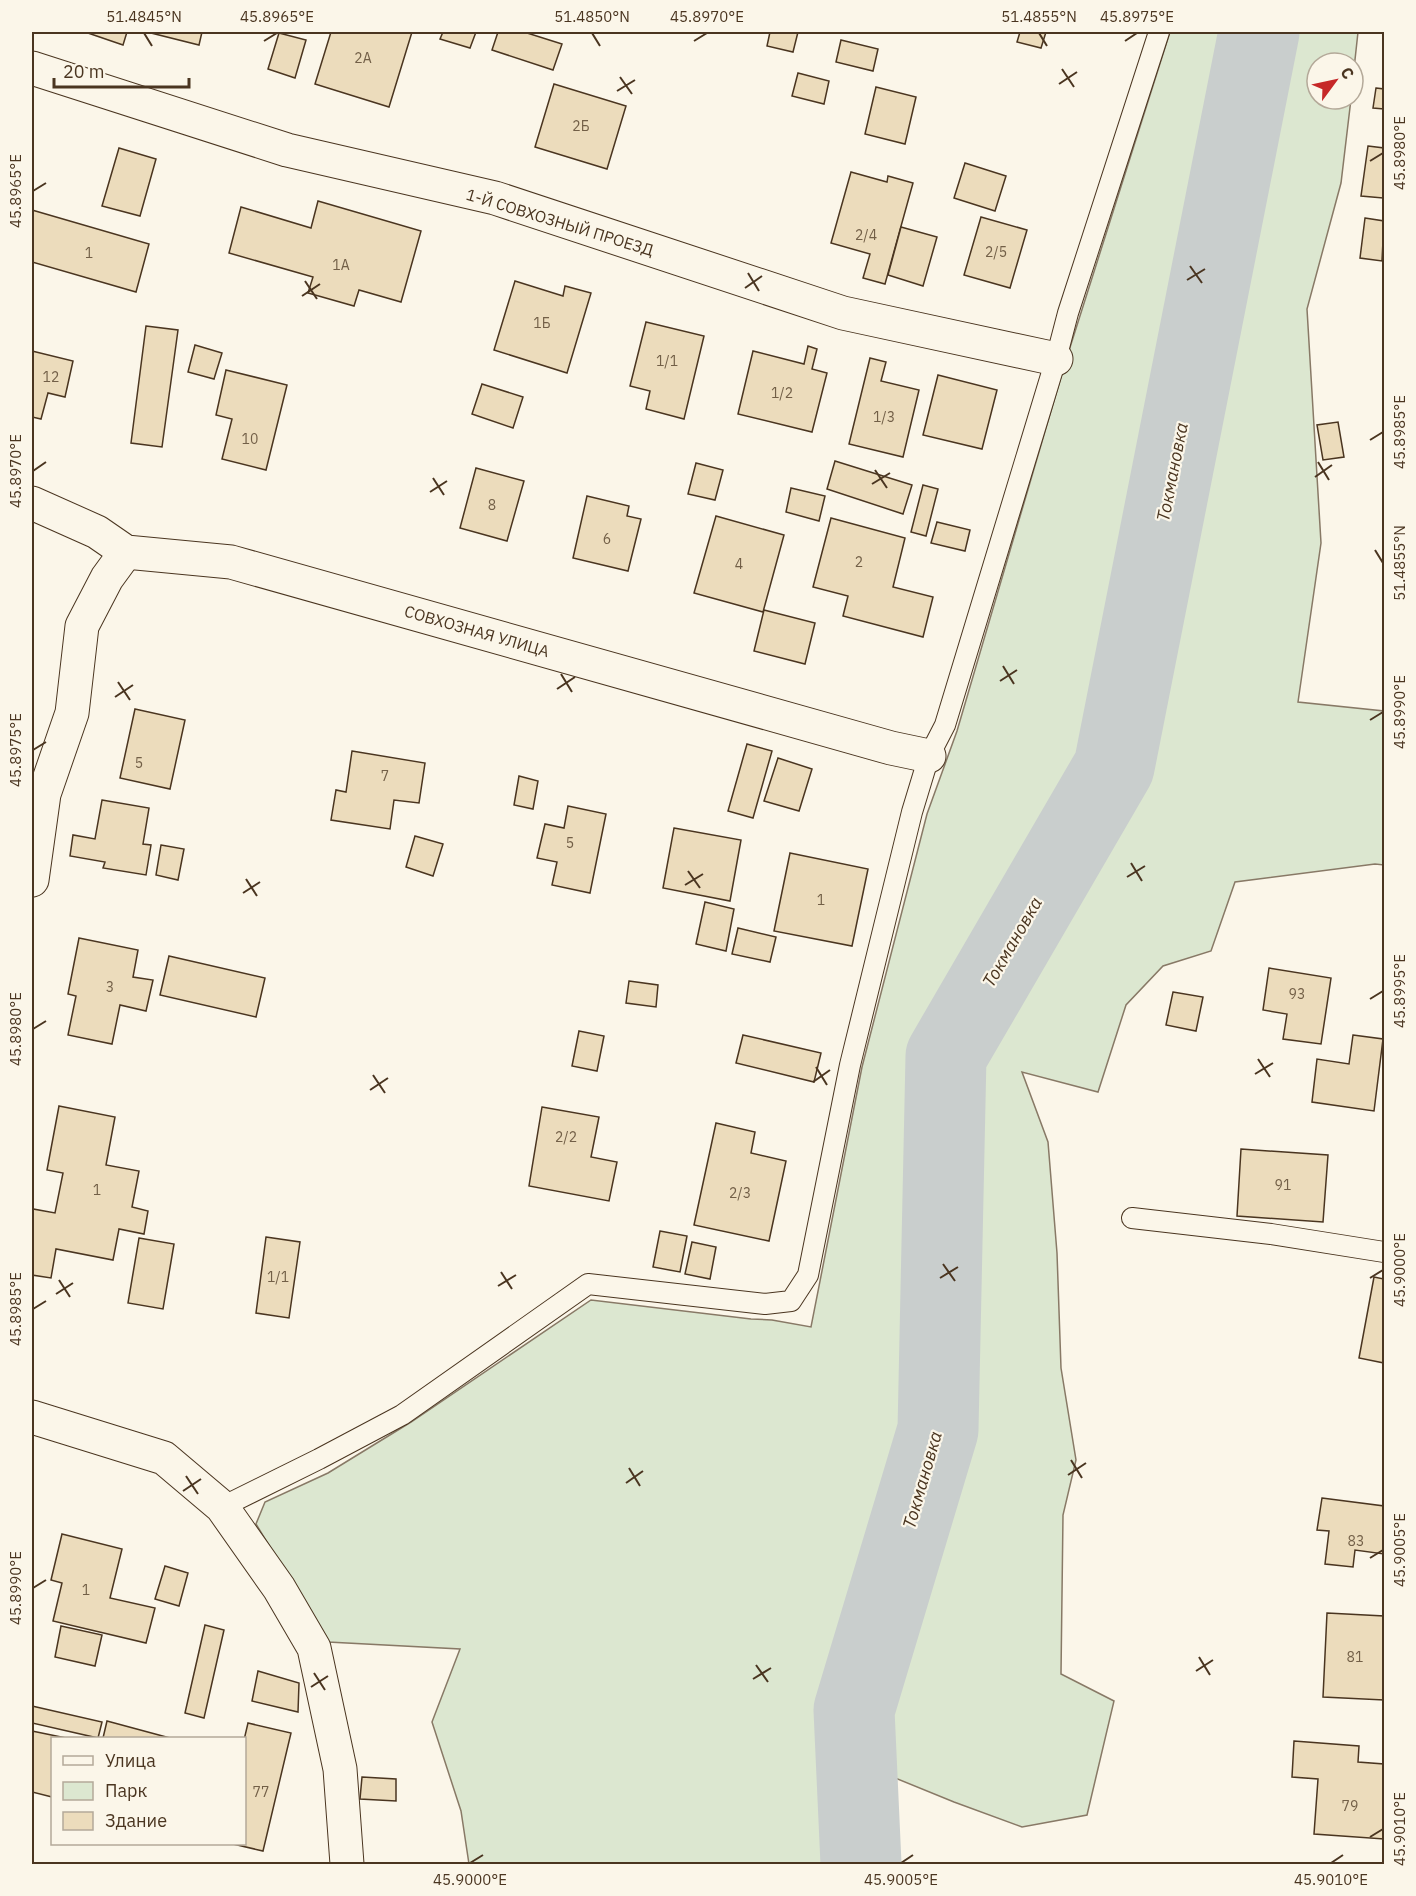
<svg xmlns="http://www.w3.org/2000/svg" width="1416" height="1896" font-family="'IBM Plex Sans',sans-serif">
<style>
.green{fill:#dce7d0;stroke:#887966;stroke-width:1.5}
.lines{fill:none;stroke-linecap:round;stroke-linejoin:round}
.river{stroke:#c9cecd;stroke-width:81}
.building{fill:#ecdcbc;stroke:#4a3520;stroke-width:1.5}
.lane-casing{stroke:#4a3520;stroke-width:22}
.street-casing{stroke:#4a3520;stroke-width:35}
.lane{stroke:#fbf6e9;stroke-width:20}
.street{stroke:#fbf6e9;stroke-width:33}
.ticks{fill:none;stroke:#4a3520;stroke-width:2}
.labels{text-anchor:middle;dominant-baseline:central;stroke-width:4.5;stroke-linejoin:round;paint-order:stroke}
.number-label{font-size:14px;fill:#725f47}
.street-label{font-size:16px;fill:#4a3520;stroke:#fbf6e9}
.water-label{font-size:18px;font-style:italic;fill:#4a3520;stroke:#fbf6e9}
.neatline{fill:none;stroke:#4a3520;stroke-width:2}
.ticks-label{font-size:15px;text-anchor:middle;fill:#4a3520}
</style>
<rect width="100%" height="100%" fill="#fbf6e9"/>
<polygon class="green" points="1170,32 1358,32 1353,78 1353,63 1317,63 1317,99 1351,99 1341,183 1307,309 1321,543 1298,702 1384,711 1384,865 1375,864 1235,882 1211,951 1163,966 1126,1005 1098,1092 1022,1072 1048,1142 1057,1253 1061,1368 1076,1460 1063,1515 1061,1674 1114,1701 1087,1815 1022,1827 954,1802 878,1771 880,1864 469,1864 461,1811 432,1722 460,1649 328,1642 256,1524 265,1502 328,1473 411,1422 591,1300 751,1319 772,1320 811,1327 862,1067 927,814 957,731 1066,360"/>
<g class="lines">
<polyline class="river" points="861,1864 854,1710 938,1430 946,1056 1114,767 1259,32"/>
</g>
<g class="building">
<polygon points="85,32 127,32 123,45"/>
<polygon points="147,32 202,32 199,45"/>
<polygon points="331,32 412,32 389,107 315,84"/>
<polygon points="443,32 476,32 470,48 440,39"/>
<polygon points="498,32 524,32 562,44 553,70 492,50"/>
<polygon points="770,32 798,32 793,52 767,46"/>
<polygon points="1020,32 1046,32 1041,48 1017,42"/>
<polygon points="279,33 306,40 295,78 268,69"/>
<polygon points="841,40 878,49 873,71 836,62"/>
<polygon points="798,73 829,81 824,104 792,96"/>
<polygon points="554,84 626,106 607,169 535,147"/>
<polygon points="876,87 916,97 905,144 865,134"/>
<polygon points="1376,88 1384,89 1384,109 1373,108"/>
<polygon points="1368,146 1384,148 1383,198 1361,196"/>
<polygon points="119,148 156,159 140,216 102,206"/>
<polygon points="965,163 1006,176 995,211 954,198"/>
<polygon points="851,172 887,182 888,176 913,183 885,284 863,278 870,254 831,243"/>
<polygon points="318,201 421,231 401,302 359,290 354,306 308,293 313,277 229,253 241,207 311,228"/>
<polygon points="32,210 149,244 136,292 32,262"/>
<polygon points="981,217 1027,230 1010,288 964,275"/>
<polygon points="1365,218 1384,221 1382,261 1360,258"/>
<polygon points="901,227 937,237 923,286 888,275"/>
<polygon points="515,281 563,296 565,286 591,293 567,373 494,350"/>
<polygon points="646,322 704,336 684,419 646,409 650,391 630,386"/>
<polygon points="146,326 178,330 162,447 131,443"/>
<polygon points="195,345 222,353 214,379 188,372"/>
<polygon points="808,346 817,349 812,369 827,373 812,432 738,414 753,351 804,364"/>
<polygon points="32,351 73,361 65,397 48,393 41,419 32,417"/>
<polygon points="870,358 886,362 881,381 919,390 903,457 849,444"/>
<polygon points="226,370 287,385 266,470 222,459 232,419 216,415"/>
<polygon points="938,375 997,390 982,449 923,435"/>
<polygon points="482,384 523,397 513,428 472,414"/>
<polygon points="1338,422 1344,457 1323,460 1317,425"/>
<polygon points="835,461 912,485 903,514 827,489"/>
<polygon points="696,463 723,470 715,500 688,494"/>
<polygon points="476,468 524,481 507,541 460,528"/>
<polygon points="923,485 938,489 926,536 911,532"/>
<polygon points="791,488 825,496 819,521 786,512"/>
<polygon points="587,496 629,506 627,516 641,519 628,571 573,558"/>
<polygon points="716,516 784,535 763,612 694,593"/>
<polygon points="831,518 905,538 893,587 933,597 923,637 843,616 848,596 813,587"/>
<polygon points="937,522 970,530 965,551 931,543"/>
<polygon points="764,610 815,623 805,664 754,651"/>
<polygon points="135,709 185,720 170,789 120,778"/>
<polygon points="747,744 772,751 753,818 728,811"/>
<polygon points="352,751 425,763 419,803 394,800 390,829 331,820 336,790 346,792"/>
<polygon points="778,758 812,769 799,811 764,801"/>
<polygon points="519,776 538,781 533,809 514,805"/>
<polygon points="102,800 149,808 143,844 151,845 146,875 103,868 105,862 70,856 73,835 95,839"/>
<polygon points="568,806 606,814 590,893 552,885 557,862 537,858 545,824 564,828"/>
<polygon points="674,828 741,840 730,901 663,888"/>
<polygon points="415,836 443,844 433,876 406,867"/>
<polygon points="161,845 184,849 178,880 156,875"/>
<polygon points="790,853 868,869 852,946 774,931"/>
<polygon points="705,902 734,909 726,951 696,944"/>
<polygon points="738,928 776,937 770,962 732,954"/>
<polygon points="79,938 138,950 133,977 153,980 146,1011 120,1005 112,1044 68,1035 76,996 68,994"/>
<polygon points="169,956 265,978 256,1017 160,995"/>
<polygon points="1269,968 1331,978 1321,1044 1283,1039 1287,1014 1263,1010"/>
<polygon points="629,981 658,985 656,1007 626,1003"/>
<polygon points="1173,992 1203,997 1196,1031 1166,1025"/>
<polygon points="579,1031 604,1036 597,1071 572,1066"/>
<polygon points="743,1035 821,1053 814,1082 736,1063"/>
<polygon points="1353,1035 1383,1039 1374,1111 1312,1102 1317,1059 1349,1064"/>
<polygon points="59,1106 115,1117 106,1165 139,1171 132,1207 148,1211 144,1234 119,1229 113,1260 56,1249 51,1278 32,1275 32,1217 33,1209 55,1213 63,1173 47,1170"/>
<polygon points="542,1107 599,1117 591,1157 617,1162 609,1201 529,1186"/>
<polygon points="716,1123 755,1132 751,1153 786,1161 769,1241 694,1225"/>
<polygon points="1241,1149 1328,1155 1323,1222 1237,1216"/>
<polygon points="660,1231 687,1236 680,1272 653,1267"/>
<polygon points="266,1237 300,1242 289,1318 256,1313"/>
<polygon points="139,1238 174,1244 163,1309 128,1303"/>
<polygon points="692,1242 716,1247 710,1279 685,1274"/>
<polygon points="1374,1277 1384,1279 1384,1363 1359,1358"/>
<polygon points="1322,1498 1384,1506 1384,1554 1355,1550 1353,1567 1325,1564 1329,1531 1317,1530"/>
<polygon points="62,1534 122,1549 110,1598 155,1608 146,1643 53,1621 62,1583 51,1580"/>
<polygon points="165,1566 188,1573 179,1606 155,1599"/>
<polygon points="1327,1613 1384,1616 1384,1700 1323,1697"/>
<polygon points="205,1625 224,1630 204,1718 185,1713"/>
<polygon points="61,1626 102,1635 95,1666 55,1657"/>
<polygon points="258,1671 299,1683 298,1712 252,1701"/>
<polygon points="32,1706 102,1722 98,1738 32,1723"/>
<polygon points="107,1721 170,1738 103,1738"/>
<polygon points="248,1723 291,1733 263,1851 233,1844 244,1844 244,1740"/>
<polygon points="32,1731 66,1738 52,1738 52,1797 32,1792"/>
<polygon points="1294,1741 1359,1746 1358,1762 1384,1764 1384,1839 1314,1834 1318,1779 1292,1777"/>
<polygon points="362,1777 396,1779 396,1801 360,1799"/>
</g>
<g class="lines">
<defs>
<g id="lane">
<polyline points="1132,1218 1271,1234 1384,1252"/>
<polyline points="222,1507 319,1459 402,1415 588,1284 765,1304 791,1301 808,1275 850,1065 912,812 929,756 945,725 1056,359 1068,313 1159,32"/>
</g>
<g id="street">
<polyline points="32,68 287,150 495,198 843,313 1056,359"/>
<polyline points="32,503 97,532 126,552 231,562 891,748 929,756"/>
<polyline points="32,880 44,794 72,713 82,626 107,578 126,552"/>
<polyline points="32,1417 164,1458 222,1507 279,1588 314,1648 340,1769 347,1864"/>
</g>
</defs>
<use href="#lane" class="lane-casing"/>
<use href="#street" class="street-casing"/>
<use href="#lane" class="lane"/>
<use href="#street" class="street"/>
</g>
<path class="ticks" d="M144,33l8,13M592,33l8,13M1039,33l8,13M264,41l13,-8M694,41l13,-8M1125,41l12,-8M1062,69l12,18M620,77l12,17M1059,84l18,-12M617,91l18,-11M1370,161l13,-8M33,191l13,-8M1190,266l12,17M748,273l11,18M1187,280l18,-11M305,281l12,18M745,288l17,-12M302,296l18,-12M1370,440l13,-8M1318,462l11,18M875,470l12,18M33,471l13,-9M1315,477l17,-12M433,478l11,17M872,484l18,-11M430,492l17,-11M1375,550l8,13M1003,666l11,18M561,674l11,18M1000,681l17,-11M118,682l12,18M557,689l18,-12M115,697l18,-12M1370,720l13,-8M33,750l13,-8M1131,863l11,18M688,871l12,17M1127,877l18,-11M246,879l11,17M685,885l18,-11M243,893l17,-11M1370,999l13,-8M33,1029l13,-8M1258,1059l12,18M816,1067l11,18M1255,1074l18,-11M373,1075l12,18M813,1082l17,-12M370,1090l18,-12M943,1264l12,17M501,1272l11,17M940,1278l18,-11M1370,1278l13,-8M59,1280l11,17M498,1286l18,-11M56,1294l17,-11M33,1309l13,-8M1071,1460l11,18M629,1468l11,18M1068,1475l18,-12M186,1476l12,18M626,1483l17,-12M183,1491l18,-12M1370,1558l13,-8M33,1588l13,-8M1199,1657l11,18M756,1665l12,17M1196,1671l17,-11M314,1673l11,17M753,1679l18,-11M311,1687l17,-11M1370,1837l13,-8M470,1863l13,-8M901,1863l12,-8M1331,1863l12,-8"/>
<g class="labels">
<g class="number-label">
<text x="363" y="58">2А</text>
<text x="581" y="126">2Б</text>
<text x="866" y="235">2/4</text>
<text x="996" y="252">2/5</text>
<text x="89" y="253">1</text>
<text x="341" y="265">1А</text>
<text x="542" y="323">1Б</text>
<text x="667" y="361">1/1</text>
<text x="51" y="377">12</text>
<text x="782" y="393">1/2</text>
<text x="884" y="417">1/3</text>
<text x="250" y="439">10</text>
<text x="492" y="505">8</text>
<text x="607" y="539">6</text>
<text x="859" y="562">2</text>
<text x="739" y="564">4</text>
<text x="139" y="763">5</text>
<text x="385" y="776">7</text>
<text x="570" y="843">5</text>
<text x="821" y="900">1</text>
<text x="110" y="987">3</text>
<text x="1297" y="994">93</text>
<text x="566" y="1137">2/2</text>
<text x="1283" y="1185">91</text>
<text x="97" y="1190">1</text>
<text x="740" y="1193">2/3</text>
<text x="278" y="1277">1/1</text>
<text x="1356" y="1541">83</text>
<text x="86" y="1590">1</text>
<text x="1355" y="1657">81</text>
<text x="261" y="1792">77</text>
<text x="1350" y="1806">79</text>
</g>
<g class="street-label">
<text transform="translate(560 222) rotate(17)">1-Й СОВХОЗНЫЙ ПРОЕЗД</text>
<text transform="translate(477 631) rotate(16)">СОВХОЗНАЯ УЛИЦА</text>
</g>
<g class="water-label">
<text transform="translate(1172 472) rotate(-79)">Токмановка</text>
<text transform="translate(1012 942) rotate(-60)">Токмановка</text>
<text transform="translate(922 1480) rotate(-74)">Токмановка</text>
</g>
</g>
<rect width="1416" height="1896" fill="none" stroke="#fbf6e9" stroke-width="66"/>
<rect x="51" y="1737" width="195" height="108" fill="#fbf6e9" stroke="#b4a999" stroke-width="1.5"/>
<rect x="63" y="1756" width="30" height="9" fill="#fbf6e9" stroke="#b4a999" stroke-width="1.5"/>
<text x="105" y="1767" font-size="18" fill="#4a3520">Улица</text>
<rect x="63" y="1782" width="30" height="18" fill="#dce7d0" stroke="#b4a999" stroke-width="1.5"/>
<text x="105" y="1797" font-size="18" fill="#4a3520">Парк</text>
<rect x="63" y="1812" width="30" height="18" fill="#ecdcbc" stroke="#b4a999" stroke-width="1.5"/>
<text x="105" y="1827" font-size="18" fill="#4a3520">Здание</text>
<g transform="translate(1335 81) rotate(57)"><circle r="28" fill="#fbf6e9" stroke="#b4a999" stroke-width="1.5"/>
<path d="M0-4.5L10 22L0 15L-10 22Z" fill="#c62828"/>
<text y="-9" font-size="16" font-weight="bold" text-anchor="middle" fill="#4a3520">С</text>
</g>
<path d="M54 78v9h135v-9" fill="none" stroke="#4a3520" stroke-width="3"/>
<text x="63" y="78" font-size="18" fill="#4a3520" stroke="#fbf6e9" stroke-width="4.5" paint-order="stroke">20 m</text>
<rect x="33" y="33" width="1350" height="1830" class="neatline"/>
<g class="ticks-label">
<text x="144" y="22">51.4845°N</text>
<text x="277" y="22">45.8965°E</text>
<text x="592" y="22">51.4850°N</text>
<text x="707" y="22">45.8970°E</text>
<text x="1039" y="22">51.4855°N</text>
<text x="1137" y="22">45.8975°E</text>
<text transform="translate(1400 153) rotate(-90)" y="5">45.8980°E</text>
<text transform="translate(16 191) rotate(-90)" y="5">45.8965°E</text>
<text transform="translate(1400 432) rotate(-90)" y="5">45.8985°E</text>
<text transform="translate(16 471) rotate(-90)" y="5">45.8970°E</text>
<text transform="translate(1400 563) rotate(-90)" y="5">51.4855°N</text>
<text transform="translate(1400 712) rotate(-90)" y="5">45.8990°E</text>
<text transform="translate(16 750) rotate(-90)" y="5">45.8975°E</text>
<text transform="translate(1400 991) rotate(-90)" y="5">45.8995°E</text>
<text transform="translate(16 1029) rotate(-90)" y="5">45.8980°E</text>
<text transform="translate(1400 1270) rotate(-90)" y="5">45.9000°E</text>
<text transform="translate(16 1309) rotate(-90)" y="5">45.8985°E</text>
<text transform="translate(1400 1550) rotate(-90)" y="5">45.9005°E</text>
<text transform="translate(16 1588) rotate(-90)" y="5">45.8990°E</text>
<text transform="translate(1400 1829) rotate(-90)" y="5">45.9010°E</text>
<text x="470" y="1885">45.9000°E</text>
<text x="901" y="1885">45.9005°E</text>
<text x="1331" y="1885">45.9010°E</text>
</g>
</svg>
